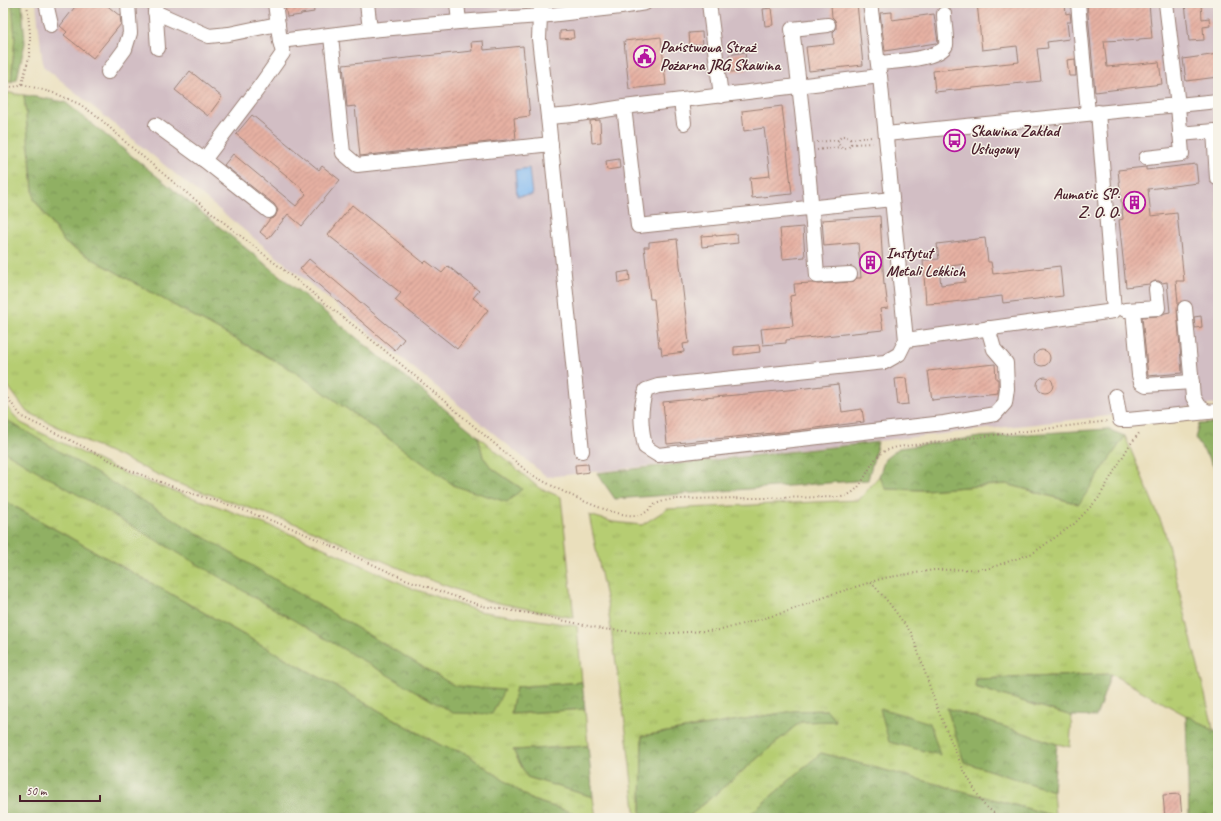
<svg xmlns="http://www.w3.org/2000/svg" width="1221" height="821" font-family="Caveat,sans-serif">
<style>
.industrial{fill:#d2bec4}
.grass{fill:url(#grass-tufts);stroke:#80764e}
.forest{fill:url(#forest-crowns);stroke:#6d6848}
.water{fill:#82baf2;stroke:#666c8e}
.building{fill:url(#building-hatch);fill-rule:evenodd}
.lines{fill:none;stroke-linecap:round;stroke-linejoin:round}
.minor-casing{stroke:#9a7f74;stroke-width:16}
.path{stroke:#9a7f74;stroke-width:2;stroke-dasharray:1 3;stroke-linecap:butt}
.minor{stroke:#fff;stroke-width:14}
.labels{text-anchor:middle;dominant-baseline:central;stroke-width:3;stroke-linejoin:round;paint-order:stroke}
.poi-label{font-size:16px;font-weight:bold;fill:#4a1f2b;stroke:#f7f3e8;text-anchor:start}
</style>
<defs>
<pattern id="grass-tufts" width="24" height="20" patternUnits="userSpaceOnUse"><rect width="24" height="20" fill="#b6cd72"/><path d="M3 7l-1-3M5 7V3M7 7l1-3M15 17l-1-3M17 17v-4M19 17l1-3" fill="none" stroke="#9eb063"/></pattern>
<pattern id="forest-crowns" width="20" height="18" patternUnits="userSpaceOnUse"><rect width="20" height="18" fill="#90b064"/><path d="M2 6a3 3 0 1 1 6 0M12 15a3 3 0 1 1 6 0" fill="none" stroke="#788f53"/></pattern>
<pattern id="building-hatch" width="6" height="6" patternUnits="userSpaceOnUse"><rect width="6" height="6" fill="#e6b1a3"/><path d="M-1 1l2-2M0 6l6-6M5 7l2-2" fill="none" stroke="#bc8f85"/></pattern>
</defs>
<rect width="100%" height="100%" fill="#f7f3e8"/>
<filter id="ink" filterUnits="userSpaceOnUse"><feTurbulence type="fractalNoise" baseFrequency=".025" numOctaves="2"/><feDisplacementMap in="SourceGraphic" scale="8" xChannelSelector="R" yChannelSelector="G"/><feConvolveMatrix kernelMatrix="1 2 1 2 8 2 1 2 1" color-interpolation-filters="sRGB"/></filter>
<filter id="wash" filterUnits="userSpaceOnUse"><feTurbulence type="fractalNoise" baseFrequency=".012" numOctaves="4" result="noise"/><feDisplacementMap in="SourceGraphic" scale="16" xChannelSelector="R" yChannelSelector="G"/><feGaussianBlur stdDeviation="0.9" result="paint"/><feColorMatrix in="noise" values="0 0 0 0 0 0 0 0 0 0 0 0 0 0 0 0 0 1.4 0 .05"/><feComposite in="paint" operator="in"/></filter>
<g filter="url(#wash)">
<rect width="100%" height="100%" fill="#eadfbc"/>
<polygon class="industrial" points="36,3 1218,3 1218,404 547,477 43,66"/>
<g class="grass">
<polygon points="3,3 12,3 15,37 11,82 3,81"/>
<polygon points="3,92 24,95 34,199 65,243 179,308 294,371 455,486 521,488 493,469 483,457 478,436 539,488 561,497 574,618 488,601 411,573 299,525 176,483 86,441 26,411 3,379"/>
<polygon points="3,403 21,423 130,476 217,506 306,540 414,589 478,611 577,626 582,682 516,687 511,714 585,709 588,746 513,750 527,777 593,797 596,818 590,818 532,800 465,753 442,746 3,500"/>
<polygon points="1125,436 1164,529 1214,731 1111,674 976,679 975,687 1072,716 1070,747 1057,744 947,708 964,762 1053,791 1055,816 821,753 746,818 687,818 800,722 835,721 827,710 794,711 642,736 641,818 636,818 625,723 607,603 589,515 613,522 642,525 667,509 859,500 879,476 886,489 925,490 1007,484 1078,504"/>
</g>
<g class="forest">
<polygon points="12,3 22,3 25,43 17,79 11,82 15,37"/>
<polygon points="24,95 65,102 478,436 483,457 493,469 522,489 507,502 455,486 294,371 179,308 65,243 34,199"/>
<polygon points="3,418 455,686 504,690 492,714 453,713 3,451"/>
<polygon points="1218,423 1218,473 1195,438 1199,424"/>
<polygon points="1107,429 1125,436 1079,504 1007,484 925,490 886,489 879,476 885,459 899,448 980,437"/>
<polygon points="878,442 868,480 615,499 597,473"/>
<polygon points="3,500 442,746 465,753 532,800 590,818 3,818"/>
<polygon points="1111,674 1096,717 1072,716 975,687 976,679"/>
<polygon points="582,682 585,709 511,714 516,687"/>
<polygon points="880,708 930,723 940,755 889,742"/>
<polygon points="947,708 1057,744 1053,791 964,762"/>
<polygon points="827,710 836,721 800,722 687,818 641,818 642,736 794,711"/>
<polygon points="1186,715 1218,733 1218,818 1189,818"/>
<polygon points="588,746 593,797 527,777 513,750"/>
<polygon points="821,753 1055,816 1055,818 746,818"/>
</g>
<polygon class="water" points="529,168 532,195 517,196 515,170"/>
<g id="blocks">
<g class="building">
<polygon points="78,3 104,3 120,16 121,24 93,58 64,35 67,32 60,26"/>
<polygon points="293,3 313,3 314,12 301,14 301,15 287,17 285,6 293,5"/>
<polygon points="850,3 857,3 863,65 809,71 806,47 834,44 833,32 836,29 836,24 835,20 832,17 831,5"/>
<polygon points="977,3 1050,3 1051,5 1065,4 1066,14 1070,13 1071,22 1067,22 1069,39 1047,42 1048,48 1037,49 1041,81 935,92 933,71 1019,62 1017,46 982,50"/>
<polygon points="1087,3 1149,3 1152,38 1139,39 1139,40 1124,41 1124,40 1104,41 1107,67 1159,62 1162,84 1095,92"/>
<polygon points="1185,3 1201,3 1202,19 1209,18 1210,26 1203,27 1204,40 1189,41"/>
<polygon points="771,8 773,25 765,26 763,9"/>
<polygon points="892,12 892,20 934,14 938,42 936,43 885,51 880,13"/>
<polygon points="573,30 574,38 560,39 560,31"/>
<polygon points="702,32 703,45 690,45 689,33"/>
<polygon points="661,37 666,85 629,89 624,41"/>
<polygon points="483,41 484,50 523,46 530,116 514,118 516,139 360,156 355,106 347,107 343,65 472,51 471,42"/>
<polygon points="745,52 747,70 731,72 729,55"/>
<polygon points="1218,54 1218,77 1186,81 1183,59"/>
<polygon points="1075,59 1076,76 1069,76 1067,60"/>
<polygon points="190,71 222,97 208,116 175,90"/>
<polygon points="782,106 792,194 752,198 750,178 770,176 764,128 744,131 742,111"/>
<polygon points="252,115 319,170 322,166 340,180 302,226 288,214 268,239 260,232 270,219 275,217 278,210 274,204 224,165 233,154 296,206 306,194 302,190 303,189 236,134"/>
<polygon points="600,120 601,142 592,143 590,121"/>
<polygon points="619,159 620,168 607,170 606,161"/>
<polygon points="1196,164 1198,183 1148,189 1151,216 1177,213 1184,281 1176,281 1178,303 1177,309 1182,373 1148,376 1142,317 1159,316 1165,313 1170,312 1167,282 1162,283 1159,281 1155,281 1149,284 1126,287 1119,220 1123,219 1118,170 1146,167 1146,170"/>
<polygon points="352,205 424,263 426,261 442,273 448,266 479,291 473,298 488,310 457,349 395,300 401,293 328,235"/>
<polygon points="880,216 884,285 885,284 888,308 880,309 883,330 786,340 786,343 763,345 761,329 793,326 790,296 795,295 794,284 812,283 818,284 851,282 854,281 857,278 861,278 858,243 824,246 822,220"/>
<polygon points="803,227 805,257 783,259 780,229"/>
<polygon points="737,234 738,243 702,247 701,236 716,235 716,236"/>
<path d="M985,238l3,24h3l2,12 67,-8 3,30 -60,7 -1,-7 -58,7 -18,1 -3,-44 16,-1 -2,-15zM964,264l1,18 -24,3 -2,-17z"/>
<polygon points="677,239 689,343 683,344 684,352 662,355 661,347 659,347 654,299 650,299 644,247 649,247 649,242"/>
<polygon points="309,259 404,339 395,350 300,269"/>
<polygon points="629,271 630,281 619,283 618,273"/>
<polygon points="1201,316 1202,327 1195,328 1194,317"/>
<polygon points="759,345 760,352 734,355 734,347"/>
<circle cx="1042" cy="358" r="8"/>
<polygon points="995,364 996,379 998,379 998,393 932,400 928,371"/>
<circle cx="1045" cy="385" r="8"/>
<polygon points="906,378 909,404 898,405 895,379"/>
<polygon points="838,384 842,412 862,409 864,422 792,431 667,444 663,402 798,389"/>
<polygon points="588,464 589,472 576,474 575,465"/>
<polygon points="1180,794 1182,818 1165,818 1163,795"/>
</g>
</g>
</g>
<g filter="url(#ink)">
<use href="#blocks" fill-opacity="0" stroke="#9a7f74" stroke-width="1"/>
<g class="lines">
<defs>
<g id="minor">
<polyline points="46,3 51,25"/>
<polyline points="155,3 158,48"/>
<polyline points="275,3 280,41 370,30 459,22 540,16 542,3"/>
<polyline points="367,3 370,30"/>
<polyline points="457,3 459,22"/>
<polyline points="709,3 721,96"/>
<polyline points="870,3 879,72"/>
<polyline points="1078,3 1088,113"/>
<polyline points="155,12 209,36 229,34 278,24"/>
<path d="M828,25l-36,4c11,82 19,164 25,247l33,-2"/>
<polyline points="331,36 343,153 357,165 551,144"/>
<path d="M878,63c14,-1 63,-4 68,-18 1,-5 -2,-24 -2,-31"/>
<polyline points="108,72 125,49 130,33 128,3"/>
<polygon points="880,76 892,199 638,226 624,107"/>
<polyline points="681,101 684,123"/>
<polyline points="624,107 573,115 548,117 539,39 540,16 621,7 645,3"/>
<polyline points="548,117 582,451"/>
<polyline points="156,125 204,160 269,211"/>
<polyline points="886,134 1218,101"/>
<polyline points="1180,134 1214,131 1217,178"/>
<polyline points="1146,158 1182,154 1178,106 1166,3"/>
<polyline points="204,160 260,86 283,53 280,41"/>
<polyline points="892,199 906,340 1114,311 1098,112"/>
<polyline points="1185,308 1193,397 1198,406 1208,412"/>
<polyline points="1125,310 1158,308 1156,289"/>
<polyline points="1133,310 1139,375 1141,382 1146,385 1192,382"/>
<path d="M906,340l-7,14 -14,8 -227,24 -12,4c-7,21 -5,36 -1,57l13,8 286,-32 51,-9 10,-11 2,-14 -1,-26 -12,-14 -6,-21"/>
<polyline points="1116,396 1120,420 1128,420 1218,411"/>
</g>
</defs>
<use href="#minor" class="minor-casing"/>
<g class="path">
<polyline points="22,84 30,53 30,33 27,3"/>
<path d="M3,86l11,1 8,-3 35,10 22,10 18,12 34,31 47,39 205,163 146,124c24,14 83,46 110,42 8,-1 11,-8 17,-11 6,-3 12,-4 18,-5l167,-2c23,-4 24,-29 39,-43 5,-4 11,-5 17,-7l212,-26"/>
<polyline points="850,139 872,137"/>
<polyline points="817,142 838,140"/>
<path d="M851,144l-1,-5 -5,-3h-3l-4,4c0,9 9,12 13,4l22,-1"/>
<polyline points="817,150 840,147"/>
<polyline points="3,392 22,417 68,439 129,470 187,492 232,506 294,529 405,579 482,606 534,614 602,629 656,634 721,630 786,612 833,594 884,578 934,570 987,569 1033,553 1074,524 1098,499 1129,446 1140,432"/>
<polyline points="871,582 889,603 912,634 937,708 963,769 983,804 1000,818"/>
</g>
<use href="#minor" class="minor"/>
</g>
</g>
<defs>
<symbol id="civic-ring" viewBox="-11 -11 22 22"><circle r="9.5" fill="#f7f3e8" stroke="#b5179e" stroke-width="1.5"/><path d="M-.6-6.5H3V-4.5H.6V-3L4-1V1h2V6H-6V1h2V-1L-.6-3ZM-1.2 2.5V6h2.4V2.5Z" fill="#b5179e"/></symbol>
<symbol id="bus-ring" viewBox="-11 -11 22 22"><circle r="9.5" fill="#f7f3e8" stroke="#b5179e" stroke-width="1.5"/><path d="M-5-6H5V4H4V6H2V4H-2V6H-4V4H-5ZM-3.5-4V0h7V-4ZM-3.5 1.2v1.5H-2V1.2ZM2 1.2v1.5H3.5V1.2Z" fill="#b5179e"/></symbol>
<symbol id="building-ring" viewBox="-11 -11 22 22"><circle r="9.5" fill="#f7f3e8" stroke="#b5179e" stroke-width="1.5"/><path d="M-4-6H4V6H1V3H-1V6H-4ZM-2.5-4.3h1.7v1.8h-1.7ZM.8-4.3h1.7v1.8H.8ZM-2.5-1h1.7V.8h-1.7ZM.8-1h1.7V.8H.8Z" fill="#b5179e"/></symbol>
</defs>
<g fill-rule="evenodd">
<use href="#civic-ring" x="632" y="44" width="25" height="25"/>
<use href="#bus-ring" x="942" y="128" width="25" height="25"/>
<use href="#building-ring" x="1122" y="190" width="25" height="25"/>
<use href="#building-ring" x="858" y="250" width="25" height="25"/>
</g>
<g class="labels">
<g class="poi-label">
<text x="660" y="47">Państwowa Straż<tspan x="660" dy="18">Pożarna JRG Skawina</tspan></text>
<text x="970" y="131">Skawina Zakład<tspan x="970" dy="18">Usługowy</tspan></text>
<text x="1120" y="194" text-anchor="end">Aumatic SP.<tspan x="1120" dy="18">Z. O. O.</tspan></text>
<text x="886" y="253">Instytut<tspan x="886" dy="18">Metali Lekkich</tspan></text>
</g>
</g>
<rect width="1221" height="821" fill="none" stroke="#f7f3e8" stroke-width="16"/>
<path d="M20 795v6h80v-6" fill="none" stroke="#4a1f2b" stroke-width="2"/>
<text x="26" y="795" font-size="12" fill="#4a1f2b" stroke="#f7f3e8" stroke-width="3" paint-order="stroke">50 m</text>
</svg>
